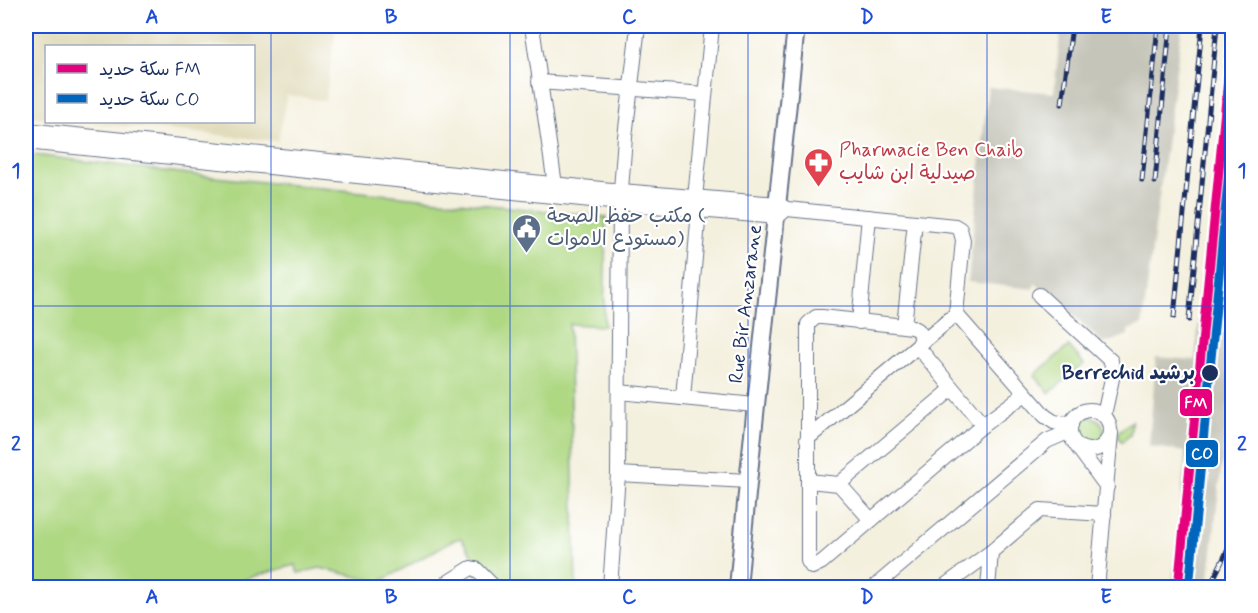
<svg xmlns="http://www.w3.org/2000/svg" width="1258" height="613" font-family="Mynerve,'Playpen Sans Arabic',sans-serif">
<style>
.built{fill:#e1dcbb}
.industrial{fill:#c5c5b9}
.green{fill:#afd883;stroke:#658470;stroke-width:1.5}
.lines{fill:none;stroke-linecap:round;stroke-linejoin:round}
.minor-casing{stroke:#67738b;stroke-width:16}
.tertiary-casing{stroke:#67738b;stroke-width:20}
.minor{stroke:#fff;stroke-width:14}
.tertiary{stroke:#fff;stroke-width:16}
.rail-casing{stroke:#1b2f5e;stroke-width:5}
.rail{stroke:#fff;stroke-width:3;stroke-dasharray:9;stroke-linecap:butt}
.rail-1-casing{stroke:#fff;stroke-width:14}
.rail-2-casing{stroke:#fff;stroke-width:14}
.rail-1{stroke:#e5007d;stroke-width:9}
.rail-2{stroke:#0065bd;stroke-width:9}
.grid{fill:none;stroke:#1d4ed8;stroke-width:1.5;stroke-opacity:0.55}
.stop-dot{fill:#1b2f5e;stroke:#fff;stroke-width:2}
.labels{text-anchor:middle;dominant-baseline:central;stroke-width:4.5;stroke-linejoin:round;paint-order:stroke}
.health-label{font-size:20px;fill:#be3a42;stroke:#fff;text-anchor:start}
.service-label{font-size:20px;fill:#4e5e75;stroke:#fff;text-anchor:start}
.street-label{font-size:20px;fill:#1b2f5e;stroke:#fff}
.stop-label{font-size:20px;font-weight:bold;fill:#1b2f5e;stroke:#fff;text-anchor:end}
.line-badge{stroke:#fff;stroke-width:2}
.badge-label{font-size:16px;text-anchor:middle;font-weight:bold;fill:#fff}
.neatline{fill:none;stroke:#1d4ed8;stroke-width:2}
.grid-label{font-size:20px;text-anchor:middle;font-weight:bold;fill:#1d4ed8}
</style>
<rect width="100%" height="100%" fill="#fff"/>
<filter id="ink" filterUnits="userSpaceOnUse"><feTurbulence type="fractalNoise" baseFrequency=".0167" numOctaves="2"/><feDisplacementMap in="SourceGraphic" scale="12" xChannelSelector="R" yChannelSelector="G"/><feConvolveMatrix kernelMatrix="1 2 1 2 8 2 1 2 1" color-interpolation-filters="sRGB"/></filter>
<filter id="wash" filterUnits="userSpaceOnUse"><feTurbulence type="fractalNoise" baseFrequency=".008" numOctaves="4" result="noise"/><feDisplacementMap in="SourceGraphic" scale="24" xChannelSelector="R" yChannelSelector="G"/><feGaussianBlur stdDeviation="1.35" result="paint"/><feColorMatrix in="noise" values="0 0 0 0 0 0 0 0 0 0 0 0 0 0 0 0 0 1.4 0 .05"/><feComposite in="paint" operator="in"/></filter>
<g filter="url(#wash)">
<rect width="100%" height="100%" fill="#f4f0de"/>
<polygon class="built" points="26,26 336,26 325,101 287,95 278,141 86,122 254,122 254,46 46,46 46,118 26,115"/>
<g class="industrial">
<polygon points="1061,26 1182,26 1142,325 1128,330 1128,335 1103,344 1081,322 1035,283 1034,289 968,282 988,87 1054,93"/>
<polygon points="1203,274 1232,275 1232,372 1208,587 1172,587 1185,452 1149,446 1156,357 1195,360"/>
</g>
<g class="green">
<polygon points="26,154 205,176 606,217 604,326 569,324 576,587 506,587 472,554 461,538 453,540 380,582 320,568 298,573 295,565 255,576 226,587 26,587"/>
<polygon points="1069,346 1084,364 1049,393 1034,375"/>
<circle cx="1090" cy="431" r="14"/>
<polygon points="1132,421 1130,435 1122,442 1117,436 1118,432"/>
</g>
</g>
<g filter="url(#ink)">
<g class="lines">
<defs>
<g id="minor">
<polyline points="532,26 556,192"/>
<polyline points="539,82 705,94"/>
<polyline points="26,130 621,191 778,204 787,209 955,226 960,229 963,240 956,314 1045,416 1054,422 1071,425"/>
<polyline points="26,142 620,203 777,217 783,212"/>
<polyline points="695,198 712,26"/>
<path d="M915,222l-11,104c9,1 15,2 18,11l-4,10 65,78"/>
<polyline points="1039,295 1111,361 1113,374 1104,415"/>
<polyline points="859,322 869,217"/>
<polyline points="904,326 822,317 816,317 808,324 808,561 812,567 822,562 983,425 1025,394"/>
<polyline points="619,392 755,405"/>
<polyline points="683,398 699,210"/>
<circle cx="1090" cy="430" r="20"/>
<polyline points="807,439 956,314"/>
<polyline points="1076,445 1107,487"/>
<polyline points="618,474 748,481"/>
<polyline points="808,481 839,484 952,389"/>
<polyline points="839,484 871,520"/>
<polyline points="439,588 471,568 476,569 495,588"/>
<polyline points="610,588 618,474 620,203 625,137 638,26"/>
<polyline points="873,588 1047,441 1070,431"/>
<polyline points="942,588 991,552 1040,510 1104,514"/>
<polyline points="988,588 991,552"/>
<polyline points="1097,588 1111,433"/>
</g>
<path id="tertiary" d="M738,588c17,-188 39,-375 58,-562"/>
</defs>
<use href="#minor" class="minor-casing"/>
<use href="#tertiary" class="tertiary-casing"/>
<use href="#minor" class="minor"/>
<use href="#tertiary" class="tertiary"/>
<defs>
<g id="rail">
<polyline points="1062,104 1072,26"/>
<polyline points="1142,180 1158,26"/>
<polyline points="1155,182 1170,26"/>
<polyline points="1174,317 1202,26"/>
<polyline points="1189,320 1217,26"/>
<polyline points="1211,584 1232,541"/>
<polyline points="1187,588 1232,120"/>
</g>
</defs>
<use href="#rail" class="rail-casing"/>
<use href="#rail" class="rail"/>
<defs>
<polyline id="rail-1" points="1178,588 1232,38"/>
<polyline id="rail-2" points="1189,588 1232,140"/>
</defs>
<use href="#rail-1" class="rail-1-casing"/>
<use href="#rail-2" class="rail-2-casing"/>
<use href="#rail-1" class="rail-1"/>
<use href="#rail-2" class="rail-2"/>
</g>
</g>
<path class="grid" d="M271,26v562M510,26v562M748,26v562M987,26v562M26,306h1206"/>
<defs>
<symbol id="pharmacy-pin" viewBox="-11 -11 22 30"><path d="M0 17L-7.5 6A9.5 9.5 0 1 1 7.5 6Z" fill="#e0444e" stroke="#fff"/><path d="M-2-6h4v4h4v4h-4v4h-4v-4h-4v-4h4Z" fill="#fff"/></symbol>
<symbol id="civic-pin" viewBox="-11 -11 22 30"><path d="M0 17L-7.5 6A9.5 9.5 0 1 1 7.5 6Z" fill="#5c6f8a" stroke="#fff"/><path d="M-.6-6.5H3V-4.5H.6V-3L4-1V1h2V6H-6V1h2V-1L-.6-3ZM-1.2 2.5V6h2.4V2.5Z" fill="#fff"/></symbol>
</defs>
<g fill-rule="evenodd">
<use href="#pharmacy-pin" x="802" y="146" width="33" height="45"/>
<use href="#civic-pin" x="510" y="212" width="33" height="45"/>
</g>
<circle class="stop-dot" cx="1210" cy="373" r="9"/>
<g class="labels">
<g class="health-label">
<text x="839" y="150">Pharmacie Ben Chaib<tspan x="839" dy="23">صيدلية ابن شايب</tspan></text>
</g>
<g class="service-label">
<text x="547" y="216">مكتب حفظ الصحة (<tspan x="547" dy="23">مستودع الاموات)</tspan></text>
</g>
<g class="street-label">
<text transform="translate(746 304) rotate(-83)">Rue Bir Anzarane</text>
</g>
<g class="stop-label">
<text x="1195" y="373">Berrechid برشيد</text>
</g>
</g>
<g class="line-badge">
<rect x="1179" y="388" width="34" height="29" rx="6" fill="#e5007d"/>
<rect x="1185" y="439" width="34" height="29" rx="6" fill="#0065bd"/>
</g>
<g class="badge-label">
<text x="1196" y="408">FM</text>
<text x="1202" y="459">CO</text>
</g>
<rect width="1258" height="613" fill="none" stroke="#fff" stroke-width="66"/>
<rect x="45" y="45" width="210" height="78" fill="#ffffff" stroke="#a4acbf" stroke-width="1.5"/>
<rect x="57" y="64" width="30" height="9" fill="#e5007d" stroke="#a4acbf" stroke-width="1.5"/>
<text x="99" y="75" font-size="18" fill="#1b2f5e">سكة حديد FM</text>
<rect x="57" y="94" width="30" height="9" fill="#0065bd" stroke="#a4acbf" stroke-width="1.5"/>
<text x="99" y="105" font-size="18" fill="#1b2f5e">سكة حديد CO</text>
<rect x="33" y="33" width="1192" height="547" class="neatline"/>
<g class="grid-label">
<text x="152" y="23">A</text>
<text x="391" y="23">B</text>
<text x="629" y="23">C</text>
<text x="867" y="23">D</text>
<text x="1106" y="23">E</text>
<text x="16" y="177">1</text>
<text x="1242" y="177">1</text>
<text x="16" y="450">2</text>
<text x="1242" y="450">2</text>
<text x="152" y="603">A</text>
<text x="391" y="603">B</text>
<text x="629" y="603">C</text>
<text x="867" y="603">D</text>
<text x="1106" y="603">E</text>
</g>
</svg>
